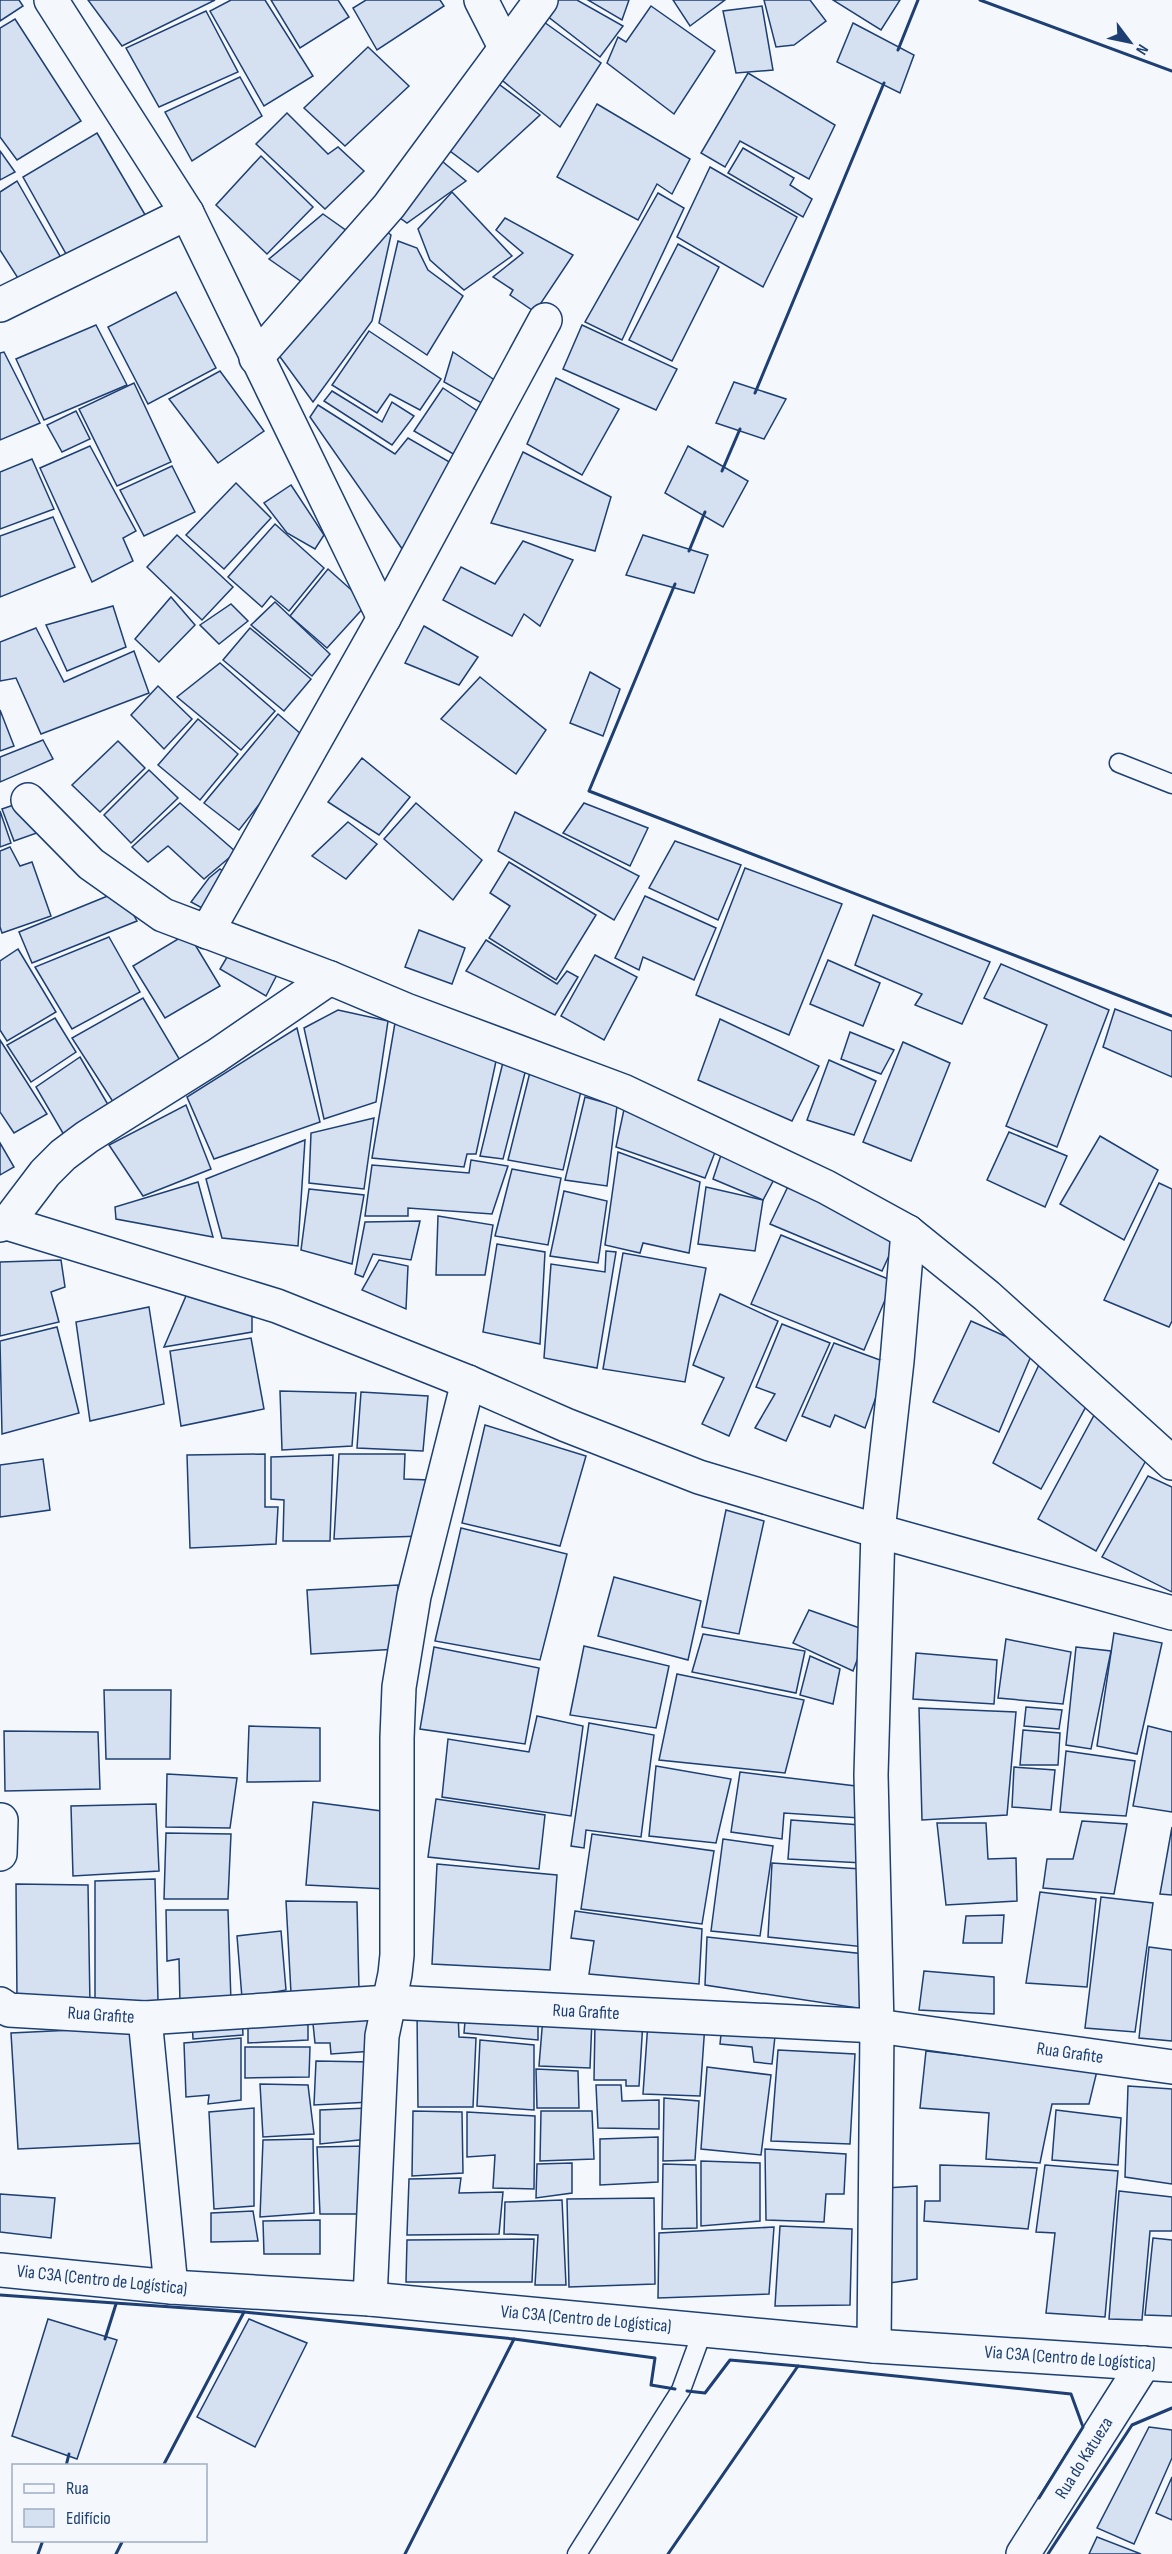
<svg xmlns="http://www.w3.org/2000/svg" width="1172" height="2554" font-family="'Sofia Sans Condensed',sans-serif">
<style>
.building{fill:#d5e0f0;stroke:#1d3f73;stroke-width:1.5}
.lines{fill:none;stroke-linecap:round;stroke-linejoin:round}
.lane-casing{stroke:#1d3f73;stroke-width:21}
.street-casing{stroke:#1d3f73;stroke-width:36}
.secondary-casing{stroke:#1d3f73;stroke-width:36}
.lane{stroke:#f4f7fb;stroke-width:18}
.street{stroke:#f4f7fb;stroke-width:33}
.secondary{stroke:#f4f7fb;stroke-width:33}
.wall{stroke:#1d3f73;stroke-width:3}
.labels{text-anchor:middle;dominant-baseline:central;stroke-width:4.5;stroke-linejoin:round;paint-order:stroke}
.street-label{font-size:18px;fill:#1d3f73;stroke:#f4f7fb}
</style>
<rect width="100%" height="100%" fill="#f4f7fb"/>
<g class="building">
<polygon points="0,0 19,0 23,6 0,21"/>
<polygon points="88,0 215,0 122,46"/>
<polygon points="231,0 265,0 313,76 264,106 210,11"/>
<polygon points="271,0 338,0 349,17 300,48"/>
<polygon points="366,0 440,0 444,6 377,50 353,8"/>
<polygon points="551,0 577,0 623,26 600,57 542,12"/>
<polygon points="588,0 629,0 622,20"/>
<polygon points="673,0 725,0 690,26"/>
<polygon points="764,0 810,0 826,21 794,45 776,47"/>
<polygon points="833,0 900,0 881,30"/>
<polygon points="651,6 715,51 674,114 607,63 618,37 626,42"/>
<polygon points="762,6 773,70 736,73 723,11"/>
<polygon points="206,11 238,72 159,107 126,48"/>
<polygon points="537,17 601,63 560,127 493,73"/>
<polygon points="15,19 81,121 17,160 0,137 0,28"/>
<polygon points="853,23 914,55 900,93 837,62"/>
<polygon points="368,47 409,86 345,146 304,108"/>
<polygon points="748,73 835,125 809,179 740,141 725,167 701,153"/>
<polygon points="488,76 540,115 478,172 442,145"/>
<polygon points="240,77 262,116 192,161 165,112"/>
<polygon points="597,104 690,159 672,194 657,184 638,220 557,177"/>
<polygon points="287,113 328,154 338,147 364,171 325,209 256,144"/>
<polygon points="97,133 147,218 70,261 23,177"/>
<polygon points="743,148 794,178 790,185 812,199 803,217 728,173"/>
<polygon points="0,151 15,172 0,180"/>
<polygon points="261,156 313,207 267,254 216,205"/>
<polygon points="437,157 466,181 407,223 389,210"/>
<polygon points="710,167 797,217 763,287 677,237"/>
<polygon points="17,181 64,263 23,286 0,250 0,192"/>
<polygon points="452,192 512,256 464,290 430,260 418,229"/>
<polygon points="658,193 684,208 622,340 585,322"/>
<polygon points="323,214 354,236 312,289 269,259"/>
<polygon points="505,218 573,255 535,312 510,295 513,290 493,277 523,253 496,230"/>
<polygon points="377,224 391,235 372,321 313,402 275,350"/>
<polygon points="398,241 417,248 428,270 463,296 427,355 379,323"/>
<polygon points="678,244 719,267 672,361 629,340"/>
<polygon points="176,292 216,368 148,404 108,327"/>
<polygon points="96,325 127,385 44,420 16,359"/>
<polygon points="582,325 677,369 656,410 563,369"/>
<polygon points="369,331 441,379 420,410 390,394 377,413 332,385"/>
<polygon points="4,352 40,423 0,440 0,353"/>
<polygon points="453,352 499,383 487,406 444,382"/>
<polygon points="220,371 264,431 218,463 169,399"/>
<polygon points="556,378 619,409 582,475 527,444"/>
<polygon points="734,382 786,399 764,439 716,423"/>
<polygon points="134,383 171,462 117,486 79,409"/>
<polygon points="443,388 482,414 455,455 414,431"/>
<polygon points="332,391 382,422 392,402 414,416 392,445 324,401"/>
<polygon points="318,405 395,454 408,438 453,464 405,553 310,417"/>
<polygon points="76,411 90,439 62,452 47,425"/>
<polygon points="90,446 136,531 123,538 133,561 92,582 40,468"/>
<polygon points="688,446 748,481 723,527 665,493"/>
<polygon points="523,452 611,497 595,551 491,523"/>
<polygon points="32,459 54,509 0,529 0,472"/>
<polygon points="172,466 195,512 144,536 120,490"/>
<polygon points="236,483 271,518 224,569 186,535"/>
<polygon points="291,485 324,535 315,549 287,533 264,503"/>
<polygon points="53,517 75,567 0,597 0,536"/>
<polygon points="275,524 324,568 289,611 271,596 262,607 228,577"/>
<polygon points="177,535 233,587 202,620 147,567"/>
<polygon points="643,535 708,555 694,593 626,575"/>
<polygon points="523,541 573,560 540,626 524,614 512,636 443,600 461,567 495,584"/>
<polygon points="328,569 367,604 327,648 290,616"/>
<polygon points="171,597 195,625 159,662 135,639"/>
<polygon points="275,602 330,654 312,676 251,625"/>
<polygon points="231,604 248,621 219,644 200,625"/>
<polygon points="113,606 126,647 67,671 46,625"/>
<polygon points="424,626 478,657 459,685 405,663"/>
<polygon points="36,628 64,682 134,651 149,693 41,734 16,678 0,681 0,642"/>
<polygon points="250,628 311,679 284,711 223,660"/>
<polygon points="220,663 275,711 241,750 177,697"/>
<polygon points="590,672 620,689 603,736 570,723"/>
<polygon points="480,677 546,730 516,774 441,719"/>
<polygon points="158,686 192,719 164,749 131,715"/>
<polygon points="0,710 14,746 0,751"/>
<polygon points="278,714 309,741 239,830 204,803"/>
<polygon points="198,719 238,754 200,800 158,765"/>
<polygon points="43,740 53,759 0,782 0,757"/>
<polygon points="118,741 145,768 100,812 72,785"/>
<polygon points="362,758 410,797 379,835 328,802"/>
<polygon points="149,770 178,798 131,843 104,815"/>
<polygon points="28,800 51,828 14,841 2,809"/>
<polygon points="180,803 236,852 204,879 168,846 148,862 132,847"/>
<polygon points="416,803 482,860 453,900 384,839"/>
<polygon points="584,803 648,828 630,866 563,833"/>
<polygon points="0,811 11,843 0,847"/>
<polygon points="515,812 639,876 614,920 498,851"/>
<polygon points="348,822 377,844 346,879 312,856"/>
<polygon points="675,841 741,865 718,920 649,888"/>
<polygon points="10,847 20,866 32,862 51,916 2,933 0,927 0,851"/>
<polygon points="509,862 596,915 556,980 489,938 510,906 490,893"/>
<polygon points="745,868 842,904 789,1035 696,995"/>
<polygon points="220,869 232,878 213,914 191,902 209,878"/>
<polygon points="120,891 137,921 32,963 19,932"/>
<polygon points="645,896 716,928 694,980 643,957 639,970 615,958"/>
<polygon points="873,915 990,962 962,1024 915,1005 922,994 855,965"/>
<polygon points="419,930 465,948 452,984 405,967"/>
<polygon points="188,933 220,986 165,1018 133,966"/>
<polygon points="109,937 140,992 72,1029 35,967"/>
<polygon points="486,940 557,984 567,971 578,977 555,1015 466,971"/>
<polygon points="233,947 281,967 266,996 220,969"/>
<polygon points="18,949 56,1012 7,1041 0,1030 0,961"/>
<polygon points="595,955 637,977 604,1040 561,1016"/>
<polygon points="828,960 880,983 863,1026 810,1004"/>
<polygon points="1001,964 1109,1010 1057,1147 1006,1126 1047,1025 984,998"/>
<polygon points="143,998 184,1067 117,1108 72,1038"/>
<polygon points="1115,1009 1172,1031 1172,1077 1103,1047"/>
<polygon points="338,1010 388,1021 376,1102 324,1119 304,1028"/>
<polygon points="396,1017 498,1052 476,1154 467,1154 464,1167 372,1158"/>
<polygon points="55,1018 76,1052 31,1082 7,1045"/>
<polygon points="720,1019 819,1066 792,1121 698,1080"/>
<polygon points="297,1028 320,1122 214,1159 187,1097"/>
<polygon points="850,1032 894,1050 881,1074 841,1059"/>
<polygon points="0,1040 47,1114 14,1133 0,1112"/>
<polygon points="903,1042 950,1063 911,1161 863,1142"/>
<polygon points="505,1054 528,1061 503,1159 480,1156"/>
<polygon points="80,1057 110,1108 64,1135 36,1087"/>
<polygon points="829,1060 876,1081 854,1135 807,1120"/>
<polygon points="532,1064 583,1082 563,1170 508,1160"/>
<polygon points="585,1097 617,1106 607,1186 565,1180"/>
<polygon points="626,1100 719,1142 705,1178 616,1147"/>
<polygon points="186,1105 211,1169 143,1196 109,1145"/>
<polygon points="374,1118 364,1189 309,1183 311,1133"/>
<polygon points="1009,1132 1067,1156 1045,1207 987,1180"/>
<polygon points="1100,1136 1158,1170 1124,1240 1060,1204"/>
<polygon points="305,1140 298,1246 222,1238 206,1179"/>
<polygon points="0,1143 14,1167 0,1175"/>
<polygon points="724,1146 779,1170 763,1200 713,1179"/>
<polygon points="618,1152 700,1182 689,1253 643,1243 640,1253 605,1245"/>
<polygon points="471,1160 508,1166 492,1214 408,1208 408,1216 365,1216 372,1165 469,1173"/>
<polygon points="512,1169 561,1178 548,1245 495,1236"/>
<polygon points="792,1178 899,1234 882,1271 770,1224"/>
<polygon points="198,1182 213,1237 116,1219 115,1207"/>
<polygon points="1159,1183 1172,1189 1172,1321 1169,1327 1104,1300"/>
<polygon points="706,1187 763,1200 755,1251 698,1244"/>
<polygon points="309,1189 364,1195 352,1264 301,1250"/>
<polygon points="564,1191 607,1201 598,1263 550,1256"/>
<polygon points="438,1216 493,1225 485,1275 436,1275"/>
<polygon points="420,1221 411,1260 373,1254 363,1277 355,1274 365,1222"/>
<polygon points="781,1235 893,1281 864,1350 751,1304"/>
<polygon points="497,1244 545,1252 540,1344 483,1332"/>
<polygon points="606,1251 616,1252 597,1368 544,1358 551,1264 605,1272"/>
<polygon points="623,1253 706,1268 685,1382 603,1369"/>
<polygon points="61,1260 65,1287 51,1292 59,1322 0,1336 0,1262"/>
<polygon points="379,1260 408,1266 406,1309 362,1290"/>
<polygon points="189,1289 252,1309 252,1332 164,1347"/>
<polygon points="720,1294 778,1321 729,1436 702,1424 724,1378 693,1365"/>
<polygon points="149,1307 164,1404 90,1421 76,1322"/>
<polygon points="971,1321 1034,1349 999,1432 933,1402"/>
<polygon points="782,1324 830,1343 786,1441 755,1428 775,1394 756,1387"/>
<polygon points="57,1327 79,1413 2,1434 0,1341"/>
<polygon points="251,1338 264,1409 181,1426 170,1351"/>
<polygon points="834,1343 888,1363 865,1428 835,1415 830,1427 802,1416"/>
<polygon points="1044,1354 1089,1401 1041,1489 993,1463"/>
<polygon points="280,1391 356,1393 352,1446 282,1450"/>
<polygon points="361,1392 428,1396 423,1451 357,1448"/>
<polygon points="1098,1408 1149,1455 1096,1551 1038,1519"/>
<polygon points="485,1425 586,1456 560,1546 462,1523"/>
<polygon points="265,1454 265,1507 278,1507 276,1544 190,1548 187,1455"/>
<polygon points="339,1454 405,1454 404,1479 429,1480 422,1536 334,1539"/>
<polygon points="333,1455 330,1541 283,1541 284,1500 271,1499 271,1457"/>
<polygon points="43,1459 50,1510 0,1517 0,1465"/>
<polygon points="1148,1476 1172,1487 1172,1592 1102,1557"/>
<polygon points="726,1510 764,1521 739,1634 702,1627"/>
<polygon points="461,1528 567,1554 540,1660 435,1641"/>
<polygon points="614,1577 701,1601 688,1660 598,1636"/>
<polygon points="398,1585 398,1649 311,1654 307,1590"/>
<polygon points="809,1610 868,1631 853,1671 793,1643"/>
<polygon points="1114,1633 1162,1643 1137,1754 1097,1746"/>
<polygon points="703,1634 805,1651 796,1693 692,1672"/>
<polygon points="1006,1639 1071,1652 1063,1704 998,1698"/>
<polygon points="584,1646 669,1666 656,1728 570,1715"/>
<polygon points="434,1647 539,1668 525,1744 420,1729"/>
<polygon points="1076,1647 1111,1651 1091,1749 1066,1745"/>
<polygon points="916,1653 997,1660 994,1704 913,1699"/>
<polygon points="810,1656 840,1669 833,1704 800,1695"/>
<polygon points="677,1674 804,1700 785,1773 659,1760"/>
<polygon points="104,1690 171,1690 170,1759 106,1759"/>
<polygon points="1026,1707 1062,1710 1059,1729 1024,1726"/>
<polygon points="919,1708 1016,1712 1007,1815 922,1820"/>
<polygon points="537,1716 583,1726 571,1816 442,1797 448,1739 529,1752"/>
<polygon points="589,1723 654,1735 641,1837 586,1830 584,1848 571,1846"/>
<polygon points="249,1726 320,1728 320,1781 247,1782"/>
<polygon points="1148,1726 1172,1732 1172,1812 1133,1806"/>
<polygon points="1023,1730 1060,1733 1058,1765 1020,1765"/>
<polygon points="4,1731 98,1732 100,1789 5,1791"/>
<polygon points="1066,1751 1135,1761 1126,1816 1060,1812"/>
<polygon points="656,1766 731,1779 716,1843 649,1836"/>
<polygon points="1014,1767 1055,1770 1051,1810 1012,1807"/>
<polygon points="740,1772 864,1787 860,1818 784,1813 782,1839 731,1832"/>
<polygon points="167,1774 237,1778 230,1828 166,1827"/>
<polygon points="436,1799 545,1815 539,1869 428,1857"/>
<polygon points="313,1802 389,1812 386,1889 306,1885"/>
<polygon points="156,1804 159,1871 73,1876 71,1806"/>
<polygon points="791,1820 861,1825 863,1863 788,1859"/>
<polygon points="1082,1821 1127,1824 1114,1894 1043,1888 1047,1859 1073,1859"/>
<polygon points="937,1823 986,1823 988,1859 1016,1858 1017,1901 946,1905"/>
<polygon points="1172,1827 1172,1895 1160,1894"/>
<polygon points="166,1833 231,1834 228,1899 164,1899"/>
<polygon points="592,1834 714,1851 702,1924 581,1909"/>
<polygon points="723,1839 773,1846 760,1936 711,1931"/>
<polygon points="772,1863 861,1869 865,1947 768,1937"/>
<polygon points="437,1864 557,1875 550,1970 432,1964"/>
<polygon points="155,1879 158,2001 95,2004 95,1881"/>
<polygon points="16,1884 88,1885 90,2005 17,2000"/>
<polygon points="1040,1892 1096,1899 1087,1987 1026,1983"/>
<polygon points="1101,1897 1153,1903 1135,2032 1085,2028"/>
<polygon points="286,1901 357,1902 359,1991 291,1993"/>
<polygon points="166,1910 228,1910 231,2002 180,2004 179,1959 167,1961"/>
<polygon points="575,1911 702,1929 699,1984 589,1974 594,1941 571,1938"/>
<polygon points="1004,1915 1002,1943 963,1943 966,1916"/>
<polygon points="281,1931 286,1990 242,1998 237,1936"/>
<polygon points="707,1937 865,1954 864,2009 705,1985"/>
<polygon points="1149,1947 1172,1950 1172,2041 1139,2038"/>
<polygon points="924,1971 994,1977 994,2014 919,2010"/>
<polygon points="466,2009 538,2016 538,2040 464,2033"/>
<polygon points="378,2011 374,2051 331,2054 330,2043 315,2043 312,2014"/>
<polygon points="417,2011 458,2012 459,2037 476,2038 473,2107 418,2107"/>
<polygon points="308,2014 308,2040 248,2043 248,2018"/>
<polygon points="242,2017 243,2035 193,2039 192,2020"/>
<polygon points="543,2017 592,2019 590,2068 539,2066"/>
<polygon points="643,2021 639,2086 626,2086 626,2080 594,2080 595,2023"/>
<polygon points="648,2022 705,2024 700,2096 643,2094"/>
<polygon points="722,2025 776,2027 772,2064 754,2062 752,2047 720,2044"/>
<polygon points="135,2027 146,2143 18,2149 11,2033"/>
<polygon points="241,2038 241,2100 208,2104 209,2095 186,2097 184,2043"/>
<polygon points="480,2040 534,2045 534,2110 477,2106"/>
<polygon points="245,2047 310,2047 309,2077 245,2078"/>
<polygon points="778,2050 855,2054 850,2144 771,2141"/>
<polygon points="926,2051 1097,2071 1089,2104 1052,2104 1040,2163 986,2159 989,2113 920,2108"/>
<polygon points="316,2061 372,2062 370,2102 314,2105"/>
<polygon points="707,2067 771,2075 761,2155 701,2149"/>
<polygon points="536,2069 578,2071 579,2108 537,2108"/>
<polygon points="260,2084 308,2085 314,2134 263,2137"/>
<polygon points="596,2085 621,2085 622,2101 659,2100 659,2129 598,2128"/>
<polygon points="1128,2086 1172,2089 1172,2184 1125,2177"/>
<polygon points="664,2098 699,2101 695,2160 663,2161"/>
<polygon points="254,2108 254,2206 214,2209 209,2112"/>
<polygon points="368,2108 369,2139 320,2144 320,2110"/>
<polygon points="1056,2110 1121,2118 1118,2165 1052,2160"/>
<polygon points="413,2111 462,2112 463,2173 412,2176"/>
<polygon points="541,2111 592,2111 594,2159 540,2161"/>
<polygon points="467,2112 535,2116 534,2189 493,2188 495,2155 467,2157"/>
<polygon points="658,2137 658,2182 600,2185 600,2139"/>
<polygon points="313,2139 314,2213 260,2217 263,2140"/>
<polygon points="367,2146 365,2214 320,2214 317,2147"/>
<polygon points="765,2149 846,2154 844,2194 826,2194 824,2222 766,2220"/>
<polygon points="701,2161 760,2163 760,2221 701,2226"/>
<polygon points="572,2163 572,2193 536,2198 537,2164"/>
<polygon points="663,2164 696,2165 697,2228 662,2229"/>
<polygon points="940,2165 1037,2168 1028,2229 924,2221 925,2201 940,2201"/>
<polygon points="1045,2165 1118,2171 1105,2317 1046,2313 1055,2233 1036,2232"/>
<polygon points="461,2178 459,2193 503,2192 499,2234 407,2235 409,2179"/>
<polygon points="917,2186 917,2279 883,2284 886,2188"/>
<polygon points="1119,2191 1172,2197 1172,2231 1150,2231 1142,2320 1109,2319"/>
<polygon points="0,2194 55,2198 51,2238 0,2232"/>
<polygon points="654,2198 655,2284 569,2287 567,2199"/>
<polygon points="562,2200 566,2285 535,2285 538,2235 504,2234 505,2202"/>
<polygon points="253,2211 258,2241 211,2242 211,2213"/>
<polygon points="320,2220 320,2254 264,2254 263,2221"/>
<polygon points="780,2226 852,2229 850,2305 775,2306"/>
<polygon points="774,2227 769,2294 658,2298 659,2233"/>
<polygon points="1153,2238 1172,2240 1172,2316 1145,2315"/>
<polygon points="534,2239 532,2282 406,2282 407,2240"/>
<polygon points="48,2319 117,2340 77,2459 12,2436"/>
<polygon points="249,2319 307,2343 255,2447 197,2417"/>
<polygon points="1149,2427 1172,2430 1172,2458 1134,2544 1097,2528"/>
<polygon points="1172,2477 1172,2520 1156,2513"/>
<polygon points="1097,2537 1141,2554 1089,2554"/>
</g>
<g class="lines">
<defs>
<g id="lane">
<polyline points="1119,763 1172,784"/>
<polyline points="577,2554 681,2390 703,2330"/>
</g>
<g id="street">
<polyline points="51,0 187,213 384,618"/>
<polyline points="481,0 505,47"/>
<polyline points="0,305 187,213"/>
<polyline points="256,358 389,206 541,0"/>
<polyline points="28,800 91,864 163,915 330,978 406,1010 623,1091 826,1187 908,1232 987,1296 1172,1463"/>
<polyline points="207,932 384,618 545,320"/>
<polyline points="7,1223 45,1173 63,1155 87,1137 216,1056 330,978"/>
<polyline points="0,1225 7,1223 277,1306 468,1382 566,1425 699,1477 878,1531 1172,1613"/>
<polyline points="0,1854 1,1820"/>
<polyline points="0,2004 9,2010 145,2018 389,2002 877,2026 1172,2067"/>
<polyline points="145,2018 171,2287"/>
<polyline points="370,2299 382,2036 395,1974 397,1955 397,1738 399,1687 414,1596 468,1382"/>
<polyline points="874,2346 877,2026 871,1775 878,1531 897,1361 908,1232"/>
<polyline points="1023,2554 1144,2363"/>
</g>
<polyline id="secondary" points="0,2270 171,2287 370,2299 874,2346 1172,2365"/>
</defs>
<use href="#lane" class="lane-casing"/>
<use href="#street" class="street-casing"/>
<use href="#secondary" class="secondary-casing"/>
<use href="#lane" class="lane"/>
<use href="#street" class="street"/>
<use href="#secondary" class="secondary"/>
<g class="wall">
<polyline points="980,0 1172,71"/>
<polyline points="898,50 918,0"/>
<polyline points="755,393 884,83"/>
<polyline points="722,471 740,429"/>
<polyline points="689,551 705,512"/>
<polyline points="675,584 589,791 1172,1016"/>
<polyline points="0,2295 244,2312 514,2339 655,2358 651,2385 675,2389"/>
<polyline points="105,2339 116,2304"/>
<polyline points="687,2391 705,2393 730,2360 798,2366"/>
<polyline points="66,2466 69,2454"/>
<polyline points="163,2466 244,2312"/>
<polyline points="38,2554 43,2540"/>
<polyline points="116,2554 123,2540"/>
<polyline points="405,2554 514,2339"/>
<polyline points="668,2554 798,2366 1071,2394 1083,2427 1039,2498"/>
<polyline points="1048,2554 1132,2425 1172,2408"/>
</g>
</g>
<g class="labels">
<g class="street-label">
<text transform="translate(586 2012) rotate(3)">Rua Grafite</text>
<text transform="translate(101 2015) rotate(4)">Rua Grafite</text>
<text transform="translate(1070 2053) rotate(8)">Rua Grafite</text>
<text transform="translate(102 2280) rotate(6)">Via C3A (Centro de Logística)</text>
<text transform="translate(586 2319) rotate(5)">Via C3A (Centro de Logística)</text>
<text transform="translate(1070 2358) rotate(4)">Via C3A (Centro de Logística)</text>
<text transform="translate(1084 2458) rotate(-58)">Rua do Katueza</text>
</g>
</g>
<rect x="12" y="2464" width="195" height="78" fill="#f4f7fb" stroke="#9eadc5" stroke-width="1.5"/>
<rect x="24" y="2484" width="30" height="9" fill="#f4f7fb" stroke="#9eadc5" stroke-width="1.5"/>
<text x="66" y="2494" font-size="18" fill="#1d3f73">Rua</text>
<rect x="24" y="2509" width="30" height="18" fill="#d5e0f0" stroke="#9eadc5" stroke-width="1.5"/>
<text x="66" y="2524" font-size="18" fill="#1d3f73">Edifício</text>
<g transform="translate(1130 42) rotate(122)" stroke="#f4f7fb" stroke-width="4.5" paint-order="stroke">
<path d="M0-4.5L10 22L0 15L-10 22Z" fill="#1d3f73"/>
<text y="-9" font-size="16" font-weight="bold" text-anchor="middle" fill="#1d3f73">N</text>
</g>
</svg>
